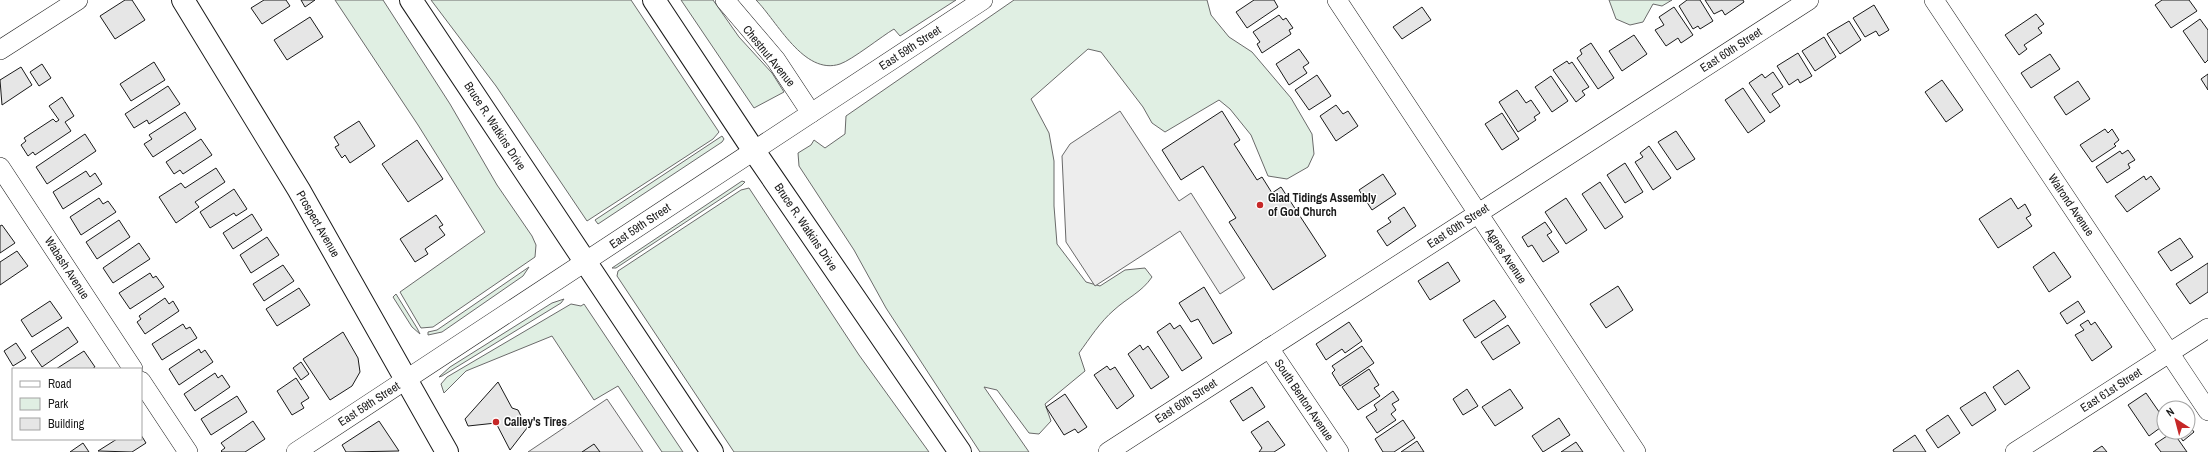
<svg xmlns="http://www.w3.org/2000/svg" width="2208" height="452" font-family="'Archivo Narrow',sans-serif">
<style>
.green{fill:#e0efe3;stroke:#6a6a6a}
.parking{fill:#ededed;stroke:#6a6a6a}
.building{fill:#e6e6e6;stroke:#1a1a1a}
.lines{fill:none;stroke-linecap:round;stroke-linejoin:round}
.minor-casing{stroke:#1a1a1a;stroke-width:20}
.major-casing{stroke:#1a1a1a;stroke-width:24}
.highway-casing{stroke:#1a1a1a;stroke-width:24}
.minor{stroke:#fff;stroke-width:19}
.major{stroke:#fff;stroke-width:22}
.highway{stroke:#fff;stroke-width:22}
.poi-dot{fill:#c62828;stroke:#fff;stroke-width:1.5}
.labels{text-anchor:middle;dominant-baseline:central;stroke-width:3;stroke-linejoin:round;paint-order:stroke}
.street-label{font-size:12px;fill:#1a1a1a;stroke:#fff}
.poi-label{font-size:12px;font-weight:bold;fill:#1a1a1a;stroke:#fff;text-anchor:start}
</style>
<rect width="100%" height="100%" fill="#fff"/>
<g class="green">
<polygon points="335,0 383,0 450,104 497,185 532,236 536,245 535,257 433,327 421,328 400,292 485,232 418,125"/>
<polygon points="431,0 631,0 719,132 713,139 587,221 496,86"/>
<polygon points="681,0 713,0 739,37 772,73 784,92 754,108"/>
<path d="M756,0h200l-56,36 -6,-7c-12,7 -42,31 -54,35 -36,12 -63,-43 -84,-64z"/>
<path d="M1014,0h193l4,15 18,22 23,15 39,46 21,36 2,20 -6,13 -21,12 -19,-3 -17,-41 -21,-26 -11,-9 -54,32 -13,-9 -9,-16 -42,-55 -13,-3 -57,50 18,34 5,28v45l3,38 29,38 14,4 25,-16 20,-2 7,9c-10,15 -25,21 -38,33 -14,12 -24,28 -35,43l6,18 -40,33 6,17 -12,13 -10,-1 -32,-43 -13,-3 45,65h-49l-94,-144 -32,-58 -55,-84 -1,-13 13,-8 3,-5 11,8 20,-14 1,-18z"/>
<polygon points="1609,0 1672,0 1662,6 1653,4 1643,22 1630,25 1616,19"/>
<polygon points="722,136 724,139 722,142 598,224 595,220"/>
<polygon points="742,181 745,182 742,185 616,268 612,268"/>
<polygon points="749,188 859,355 929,452 734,452 617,276 618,271 741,190"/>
<polygon points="529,267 523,276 442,332 428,335 428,332 437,330"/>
<polygon points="396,294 417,328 420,334 412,327 393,297"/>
<polygon points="564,299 561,303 442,376 439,377 450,367 552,303"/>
<polygon points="571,304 581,306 584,304 683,452 662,452 618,386 594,400 552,336 466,371 444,393 441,384 447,377"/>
</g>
<g class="parking">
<polygon points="1120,111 1179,201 1191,193 1245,278 1220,294 1180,231 1095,286 1066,242 1062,156 1070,144"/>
<polygon points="607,399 643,452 528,452"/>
</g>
<g class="building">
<polygon points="125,0 132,0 145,20 115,39 100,16"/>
<polygon points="264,0 286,0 290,6 262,24 251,8"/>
<polygon points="301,0 315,0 305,7"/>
<polygon points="1254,0 1274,0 1278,7 1247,28 1236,12"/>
<polygon points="1687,0 1700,0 1713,21 1700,29 1698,26 1693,29 1679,6"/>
<polygon points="1705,0 1743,0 1744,2 1725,15 1722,10 1714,14"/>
<polygon points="2162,0 2189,0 2197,11 2171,28 2155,5"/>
<polygon points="1874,5 1889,30 1879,36 1876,31 1865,37 1853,18"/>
<polygon points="1422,7 1431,20 1402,39 1393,27"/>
<polygon points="1674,7 1693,35 1681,43 1678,38 1666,46 1655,30 1664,25 1659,17"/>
<polygon points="2036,14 2044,24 2038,28 2042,33 2024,45 2027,49 2019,55 2005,35"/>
<polygon points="1279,15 1283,20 1286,18 1293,28 1289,30 1291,34 1262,53 1257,44 1260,42 1253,32"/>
<polygon points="310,17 323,37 287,60 274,40"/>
<polygon points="2200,19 2208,30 2208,60 2205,63 2183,31"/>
<polygon points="1849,21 1861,40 1840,54 1827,34"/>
<polygon points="1634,35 1647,54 1622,71 1609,51"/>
<polygon points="1824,37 1836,57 1815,71 1802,51"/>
<polygon points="1591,43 1614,78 1598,89 1577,58 1582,54 1580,50"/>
<polygon points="1299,49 1309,63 1303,67 1307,73 1289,85 1276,64"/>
<polygon points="1798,53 1812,76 1800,83 1798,79 1789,85 1777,66"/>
<polygon points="2050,54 2060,69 2031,88 2021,73"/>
<polygon points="1567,61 1569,64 1572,62 1589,87 1582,91 1585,95 1576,102 1553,70"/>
<polygon points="154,62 165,80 131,101 120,84"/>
<polygon points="42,64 51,78 39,86 30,72"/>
<polygon points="21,67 32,85 2,105 0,80"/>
<polygon points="1773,72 1783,87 1772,94 1780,106 1770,113 1749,83 1762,74 1765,78"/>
<polygon points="2208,74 2208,90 2201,79"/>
<polygon points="1317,75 1331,96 1309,110 1295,90"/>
<polygon points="1551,76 1568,101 1552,112 1535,87"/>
<polygon points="1942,80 1963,110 1946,122 1925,92"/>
<polygon points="2078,81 2090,99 2066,115 2054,97"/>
<polygon points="168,86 180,104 149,124 147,120 134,128 125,114"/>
<polygon points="1743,88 1765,121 1748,133 1725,100"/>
<polygon points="1517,90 1526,103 1531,100 1540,113 1534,117 1536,120 1518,132 1499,102"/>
<polygon points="62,97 74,116 65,122 71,131 35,155 33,152 28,156 21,145 26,141 24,138 53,119 56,122 59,120 49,106"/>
<polygon points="1336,105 1343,114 1348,111 1358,126 1336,141 1320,116"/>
<polygon points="1222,111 1240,140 1234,144 1257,180 1262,177 1272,193 1281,187 1326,256 1273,290 1229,222 1236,218 1203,166 1181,180 1162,150"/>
<polygon points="185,112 196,129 153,157 144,144 152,139 149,135"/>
<polygon points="1502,113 1519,139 1502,150 1485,124"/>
<polygon points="359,121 375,146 350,163 345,155 342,158 335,147 339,145 334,137"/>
<polygon points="2105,129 2108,133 2112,129 2119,140 2114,144 2116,146 2092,162 2080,145"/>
<polygon points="1676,131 1695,159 1677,170 1658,142"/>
<polygon points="85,134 96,151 47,184 36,167"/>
<polygon points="201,139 212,155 183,174 180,170 174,174 166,162"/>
<polygon points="417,140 443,179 408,202 382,164"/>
<polygon points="1649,146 1671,178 1653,190 1635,162 1643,157 1640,153"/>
<polygon points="2128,150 2135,160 2128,164 2130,168 2107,183 2096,167 2120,151 2122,154"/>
<polygon points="1625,163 1643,192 1625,203 1607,175"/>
<polygon points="216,168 225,182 195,202 199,207 176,223 159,197 181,183 185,188"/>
<polygon points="86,171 90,177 95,173 102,184 63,209 53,192"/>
<polygon points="1383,174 1396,194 1372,210 1359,190"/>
<polygon points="2144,176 2146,180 2151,176 2160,189 2127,212 2115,196"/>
<polygon points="1600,182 1623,217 1605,229 1582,194"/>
<polygon points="234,189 247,209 236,216 234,213 210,228 200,212"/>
<polygon points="99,198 103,204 108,201 116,212 81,235 70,217"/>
<polygon points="1566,198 1587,230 1566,244 1545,212"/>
<polygon points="2011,198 2018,209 2025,204 2031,215 2026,218 2032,226 1998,248 1979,219"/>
<polygon points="1404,207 1416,226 1387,246 1377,231 1391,222 1388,218"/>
<polygon points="252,214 262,230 233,249 223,233"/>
<polygon points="436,215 443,225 439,227 445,235 425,249 428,254 415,262 400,239"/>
<polygon points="119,220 130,237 97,259 86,242"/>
<polygon points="1545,222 1552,232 1547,235 1559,252 1543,262 1532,245 1528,247 1522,237"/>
<polygon points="2,225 15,243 0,253 0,226"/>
<polygon points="267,237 279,255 251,273 240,255"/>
<polygon points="2180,238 2193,257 2171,271 2158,252"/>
<polygon points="139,243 150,259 113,283 103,268"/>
<polygon points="17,251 28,266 0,285 0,262"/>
<polygon points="2054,252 2071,277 2049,292 2033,267"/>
<polygon points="1448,262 1460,281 1430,300 1418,281"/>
<polygon points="2208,263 2208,292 2190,304 2176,284"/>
<polygon points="283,265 294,281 264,301 253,284"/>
<polygon points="150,273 153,278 156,276 164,287 130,309 119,293"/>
<polygon points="1618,286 1633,310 1606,328 1590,304"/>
<polygon points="1204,287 1232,333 1213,344 1198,319 1191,322 1179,303"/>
<polygon points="299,288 310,305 277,326 266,309"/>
<polygon points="165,298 169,304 173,301 179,311 145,334 137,322 141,319 139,316"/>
<polygon points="1494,300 1506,317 1475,338 1463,320"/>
<polygon points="50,301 62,318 32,337 21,320"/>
<polygon points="2078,301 2085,312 2067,324 2060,313"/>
<polygon points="2088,320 2091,325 2095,322 2112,347 2092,361 2075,335 2084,330 2080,325"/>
<polygon points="1349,322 1362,341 1345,353 1342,349 1326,360 1316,344"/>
<polygon points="1170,323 1174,329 1180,325 1202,358 1182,371 1157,332"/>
<polygon points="183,324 186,329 190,327 197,338 162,360 152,344"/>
<polygon points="1508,325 1520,343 1493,360 1481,342"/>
<polygon points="68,327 78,342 42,367 31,351"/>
<polygon points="343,332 358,358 360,372 352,386 330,400 303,359"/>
<polygon points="16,343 26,358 13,366 4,351"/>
<polygon points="1140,345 1143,350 1148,346 1169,377 1151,389 1128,354"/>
<polygon points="1362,346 1374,363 1340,386 1332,373 1335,370 1332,366"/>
<polygon points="199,349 201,353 205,350 213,362 179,385 169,369"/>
<polygon points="84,351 95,367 92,369 56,369"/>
<polygon points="301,362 309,374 301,380 293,368"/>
<polygon points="1107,366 1110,370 1115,367 1134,396 1117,409 1094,375"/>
<polygon points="1369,369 1379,385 1374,388 1380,396 1358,410 1342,387"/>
<polygon points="2018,370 2030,388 2005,405 1993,387"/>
<polygon points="215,373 218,378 222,375 230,387 195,411 184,394"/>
<polygon points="296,378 309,398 301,403 304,408 292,415 277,391"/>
<polygon points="498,382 512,408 518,410 527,428 510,450 496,423 468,426 465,419"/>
<polygon points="1252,387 1265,407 1243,421 1230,401"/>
<polygon points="1467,389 1478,406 1463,415 1453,399"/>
<polygon points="1510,389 1523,408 1495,426 1482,407"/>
<polygon points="1393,391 1399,400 1392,404 1396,410 1391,414 1396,420 1377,433 1366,417 1377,410 1374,405"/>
<polygon points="1985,392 1996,410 1972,426 1960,408"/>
<polygon points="2146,393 2164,419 2164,425 2149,436 2128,405"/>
<polygon points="1065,394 1087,427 1078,433 1075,429 1064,435 1046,407"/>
<polygon points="237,396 247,412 211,435 201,419"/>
<polygon points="1948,415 1960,433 1938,448 1926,430"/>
<polygon points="1559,418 1570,435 1543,452 1532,436"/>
<polygon points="1403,420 1415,438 1394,452 1383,452 1375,439"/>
<polygon points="253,421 265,439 245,452 222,452 221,451 225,448 221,443"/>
<polygon points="379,421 399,451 346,452 342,445"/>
<polygon points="1268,421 1285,445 1274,452 1259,452 1262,448 1251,432"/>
<polygon points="2188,424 2194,432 2183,441 2177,432 2188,432"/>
<polygon points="2173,432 2187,452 2161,452 2155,444"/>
<polygon points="141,435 146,443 132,452 98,451 117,439 141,439"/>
<polygon points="1915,435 1926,452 1894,452 1893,450"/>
<polygon points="1417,441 1424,452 1401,452"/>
<polygon points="1576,442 1583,452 1561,452"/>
<polygon points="83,443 89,452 70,452"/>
<polygon points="594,444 600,452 582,452"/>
<polygon points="2102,446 2107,452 2093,452"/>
</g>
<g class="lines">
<defs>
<g id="minor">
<polyline points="725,0 776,60 811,113"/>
<polyline points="1337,0 1636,452"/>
<polyline points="1934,0 2208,411"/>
<polyline points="0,50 78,0"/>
<polyline points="0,167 133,369"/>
<polyline points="1269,348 1339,452"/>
<polyline points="141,381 188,452"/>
<polyline points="296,452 983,0"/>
<polyline points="1108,452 1809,0"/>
<polyline points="2015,452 2208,328"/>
</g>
<polyline id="major" points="183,0 299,190 447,452"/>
<g id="highway">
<polyline points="411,0 712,452"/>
<polyline points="654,0 754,151 960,452"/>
</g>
</defs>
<use href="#minor" class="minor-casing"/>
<use href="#major" class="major-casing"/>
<use href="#highway" class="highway-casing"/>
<use href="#minor" class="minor"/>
<use href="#major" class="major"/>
<use href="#highway" class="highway"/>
</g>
<g class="poi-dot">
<circle cx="1260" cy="205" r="4"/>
<circle cx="496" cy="422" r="4"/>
</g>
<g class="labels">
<g class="street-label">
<text transform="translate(910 48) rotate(-33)">East 59th Street</text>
<text transform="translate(1731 50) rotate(-33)">East 60th Street</text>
<text transform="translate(769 56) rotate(51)">Chestnut Avenue</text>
<text transform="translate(495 126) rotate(57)">Bruce R. Watkins Drive</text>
<text transform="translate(2071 205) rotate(56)">Walrond Avenue</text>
<text transform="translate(318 224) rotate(60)">Prospect Avenue</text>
<text transform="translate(640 226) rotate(-34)">East 59th Street</text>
<text transform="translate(1458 226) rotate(-33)">East 60th Street</text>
<text transform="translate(806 227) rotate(56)">Bruce R. Watkins Drive</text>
<text transform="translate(1506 256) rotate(56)">Agnes Avenue</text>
<text transform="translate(67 268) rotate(57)">Wabash Avenue</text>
<text transform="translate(2111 390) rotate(-33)">East 61st Street</text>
<text transform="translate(1304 400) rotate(56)">South Benton Avenue</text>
<text transform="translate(1186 401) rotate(-33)">East 60th Street</text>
<text transform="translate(369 404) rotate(-33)">East 59th Street</text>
</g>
<g class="poi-label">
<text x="1268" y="198">Glad Tidings Assembly<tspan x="1268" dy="14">of God Church</tspan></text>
<text x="504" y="422">Calley's Tires</text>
</g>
</g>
<rect x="12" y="368" width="130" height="72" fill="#ffffff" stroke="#a3a3a3"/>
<rect x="20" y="381" width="20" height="6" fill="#ffffff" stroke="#a3a3a3"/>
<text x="48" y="388" font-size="12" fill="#1a1a1a">Road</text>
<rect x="20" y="398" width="20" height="12" fill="#e0efe3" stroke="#a3a3a3"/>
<text x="48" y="408" font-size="12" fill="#1a1a1a">Park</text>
<rect x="20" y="418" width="20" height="12" fill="#e6e6e6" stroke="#a3a3a3"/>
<text x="48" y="428" font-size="12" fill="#1a1a1a">Building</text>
<g transform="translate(2176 420) rotate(324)"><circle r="19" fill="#ffffff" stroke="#a3a3a3"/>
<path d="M0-3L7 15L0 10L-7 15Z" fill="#c62828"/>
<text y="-6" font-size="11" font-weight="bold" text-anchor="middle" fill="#1a1a1a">N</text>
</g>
</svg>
